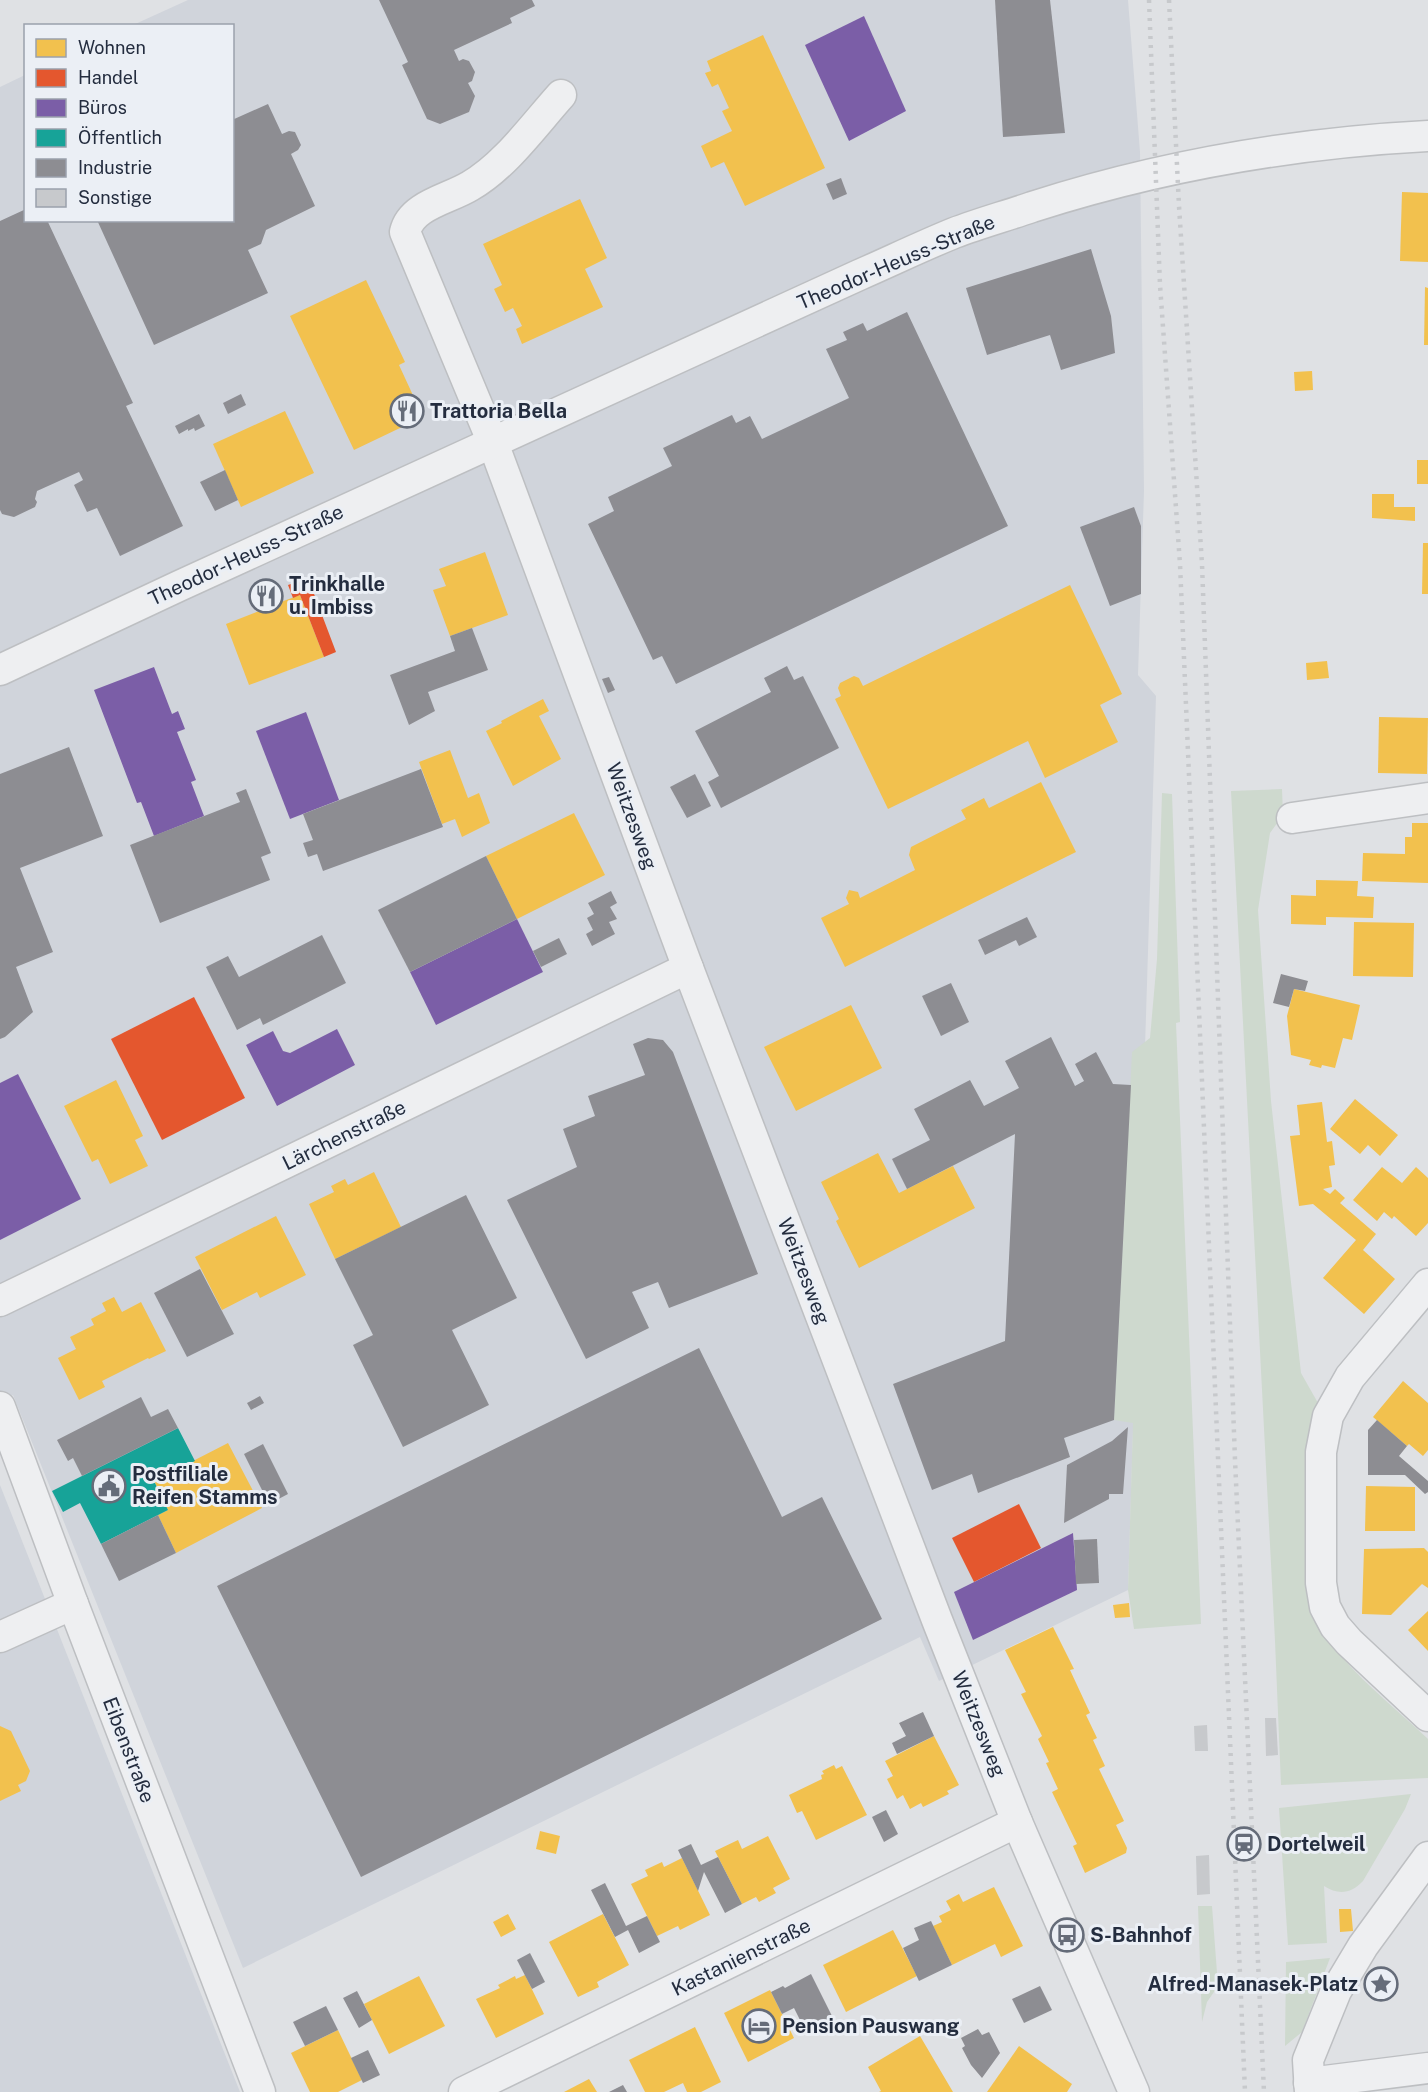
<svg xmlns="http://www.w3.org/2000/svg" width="1428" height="2092" font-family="'Public Sans',sans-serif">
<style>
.built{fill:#d0d4db}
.green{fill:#ced9ce}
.homes{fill:#f2c14e}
.shops{fill:#e4572e}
.offices{fill:#7b5ea7}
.public{fill:#17a398}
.industry{fill:#8d8d92}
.building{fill:#c7c9cc}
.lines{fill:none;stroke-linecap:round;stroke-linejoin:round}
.minor-casing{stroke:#bdbfc2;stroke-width:33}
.minor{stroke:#eeeff1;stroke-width:30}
.rail{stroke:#c7c9cc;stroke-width:4.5;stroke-dasharray:3 6;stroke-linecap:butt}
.labels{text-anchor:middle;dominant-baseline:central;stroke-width:6;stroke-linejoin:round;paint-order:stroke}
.street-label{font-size:20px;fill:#242d3f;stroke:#ebeff5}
.poi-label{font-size:20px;font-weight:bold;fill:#242d3f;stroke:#ebeff5;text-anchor:start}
</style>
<rect width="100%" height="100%" fill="#dfe1e4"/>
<g class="built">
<polygon points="188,0 1128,0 1140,152 1144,491 1138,675 1156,696 1128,1590 939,1681 920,1637 243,1968 13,1395 0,1401 0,87 25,75 26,220 232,220 232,26 133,25"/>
<polygon points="0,1485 199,1989 240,2092 0,2092"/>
</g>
<g class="green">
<path d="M1282,789l1,26 -13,18 -12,77 13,191 30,272 17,30 -11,50 3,156c23,51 78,92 118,130v39l-147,7 -6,-144 -44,-850z"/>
<polygon points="1162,793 1172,794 1180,1022 1176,1023 1201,1624 1134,1629 1128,1590 1133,1423 1114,1420 1132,1052 1150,1038 1157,959"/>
<path d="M1411,1794l-6,15 -42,72c-12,13 -25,14 -39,5l3,57 -39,2 -9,-137z"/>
<polygon points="1198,1906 1212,1906 1218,1986 1207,2002 1202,2022"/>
<polygon points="1330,1958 1302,2032 1285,2046 1286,1962"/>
</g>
<g class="homes">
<polygon points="763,35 825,168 745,206 724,162 711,168 701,146 732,131 722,111 729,108 718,84 712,87 705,73 711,71 707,61"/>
<polygon points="1402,192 1428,193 1428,262 1400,261"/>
<polygon points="580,199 607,258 585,269 603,307 522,344 516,329 522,326 513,308 505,312 494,289 502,285 483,244"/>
<polygon points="366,280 405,362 399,365 423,417 354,450 290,316"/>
<polygon points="1425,287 1428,288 1428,345 1424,345"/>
<polygon points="1312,371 1313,390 1295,391 1294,372"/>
<polygon points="285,411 314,473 241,507 213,444"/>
<rect x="1417" y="460" width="11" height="24"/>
<polygon points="1372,494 1394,494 1394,507 1415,507 1415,521 1372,518"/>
<polygon points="1423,543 1428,543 1428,594 1422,594"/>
<polygon points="485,552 508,615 450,636 433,590 446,586 439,569"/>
<polygon points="1070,585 1122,694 1100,705 1118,742 1045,778 1028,741 888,809 835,699 841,696 838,688 840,683 854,676 859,678 863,686"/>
<polygon points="300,595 324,657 249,685 226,624 264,609 263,605 277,600 278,603"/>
<polygon points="1327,661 1329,678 1307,680 1306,663"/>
<polygon points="543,699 549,711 539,716 561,759 513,786 486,731 502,723 501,721"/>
<polygon points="1379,717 1428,718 1427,774 1378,773"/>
<polygon points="450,750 468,798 479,793 490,823 462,837 455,819 442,824 419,762"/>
<polygon points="1041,782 1076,852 845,967 821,918 849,904 846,898 849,890 858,892 860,898 915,870 909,855 911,847 966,819 961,810 984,798 989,808"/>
<polygon points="574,813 605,875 517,919 486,856"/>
<polygon points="1412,823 1428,823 1428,883 1362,881 1363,853 1405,854 1405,837 1412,837"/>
<polygon points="1316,880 1358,881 1357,896 1374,897 1373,918 1326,917 1326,925 1291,924 1291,895 1316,896"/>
<polygon points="1354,922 1414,923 1413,977 1353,976"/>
<polygon points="1294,989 1360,1005 1352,1040 1343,1038 1335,1068 1322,1065 1321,1068 1309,1065 1311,1060 1291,1055 1287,1016"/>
<polygon points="851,1005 882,1068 796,1111 764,1047"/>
<polygon points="116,1080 143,1136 135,1140 148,1166 110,1184 98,1159 92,1162 64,1106"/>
<polygon points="1355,1099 1398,1135 1380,1156 1368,1145 1360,1154 1330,1129"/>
<polygon points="1322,1102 1327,1142 1332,1141 1335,1165 1329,1166 1332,1187 1323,1189 1330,1194 1335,1189 1345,1198 1340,1203 1376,1234 1363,1250 1395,1279 1364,1314 1323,1278 1356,1240 1313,1204 1299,1206 1290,1136 1300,1135 1297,1105"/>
<polygon points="878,1153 899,1193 953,1166 975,1208 859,1268 836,1221 839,1219 821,1182"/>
<polygon points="1382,1167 1402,1183 1416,1167 1428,1178 1428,1223 1416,1236 1394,1216 1392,1219 1384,1212 1377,1221 1353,1200"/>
<polygon points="374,1172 401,1227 335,1259 309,1204 334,1192 331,1186 345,1179 348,1185"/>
<polygon points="276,1216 306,1275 260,1298 257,1292 222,1310 195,1257"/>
<polygon points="114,1297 122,1312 141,1302 166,1351 149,1359 148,1358 102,1381 105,1387 79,1400 58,1358 76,1349 70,1337 94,1325 91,1319 106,1311 102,1303"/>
<polygon points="1403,1381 1428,1403 1428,1450 1423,1456 1409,1444 1407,1446 1373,1417"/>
<polygon points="228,1443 262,1508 176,1553 158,1515 168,1510 154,1481"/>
<polygon points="1366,1486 1415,1487 1415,1531 1365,1531"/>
<polygon points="1424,1548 1428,1552 1428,1588 1422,1584 1391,1615 1362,1614 1364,1549"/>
<polygon points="1129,1603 1130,1617 1115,1618 1113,1605"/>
<polygon points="1428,1611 1428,1651 1408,1630"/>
<polygon points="1053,1627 1074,1669 1070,1670 1090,1713 1086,1715 1097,1738 1093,1740 1105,1766 1099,1769 1124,1821 1116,1825 1127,1848 1126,1853 1085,1873 1073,1846 1077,1844 1052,1792 1058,1789 1046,1763 1049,1762 1038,1739 1042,1736 1021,1694 1026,1692 1005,1650"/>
<polygon points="0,1726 11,1731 30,1771 26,1781 18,1785 21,1791 0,1801"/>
<polygon points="934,1736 959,1785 947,1791 949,1794 923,1807 921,1803 910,1809 903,1795 897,1799 887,1779 893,1776 885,1761"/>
<polygon points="834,1765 836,1769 842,1766 867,1815 816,1840 802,1811 797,1813 789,1795 822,1779 821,1775 824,1774 822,1771"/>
<polygon points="540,1831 560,1836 556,1854 536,1849"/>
<polygon points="768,1836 790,1879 773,1888 776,1893 759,1902 756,1897 742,1904 715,1851 738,1840 742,1849"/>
<polygon points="682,1858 710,1915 680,1930 678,1926 657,1936 631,1884 648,1876 645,1870 662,1862 664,1867"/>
<polygon points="994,1887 1023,1946 1001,1957 995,1944 952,1965 933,1926 942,1922 939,1916 951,1910 946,1901 959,1894 963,1902"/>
<polygon points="1339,1909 1351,1909 1353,1931 1340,1932"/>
<polygon points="508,1914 516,1929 501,1937 493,1922"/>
<polygon points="603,1914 629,1965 597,1982 599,1987 578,1997 549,1942"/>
<polygon points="893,1930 917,1976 846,2012 823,1965"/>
<polygon points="525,1975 544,2014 496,2038 476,1999 500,1988 498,1985 515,1976 516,1979"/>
<polygon points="419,1976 445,2026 389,2054 364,2004"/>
<polygon points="770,1990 794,2038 748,2062 724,2013"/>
<polygon points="695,2027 721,2082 701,2092 687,2092 683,2083 664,2092 645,2092 629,2060"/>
<polygon points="338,2030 362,2080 338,2092 310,2092 291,2053"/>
<polygon points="920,2036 953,2092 879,2092 881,2091 868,2067"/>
<polygon points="1019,2046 1072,2084 1067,2092 987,2092"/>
<polygon points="589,2079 597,2092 564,2092"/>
</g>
<g class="shops">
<polygon points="308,578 336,652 324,657 300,595 293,598 288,585"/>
<polygon points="194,997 245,1098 162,1140 111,1039"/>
<polygon points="1019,1504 1041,1548 974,1582 952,1538"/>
</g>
<g class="offices">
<polygon points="864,16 906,111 849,141 805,45"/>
<polygon points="154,667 172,714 178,711 185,729 177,732 196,780 191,782 204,816 154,836 141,802 137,803 94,690"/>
<polygon points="306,712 339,800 290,819 256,731"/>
<polygon points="517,919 543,972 436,1025 410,972"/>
<polygon points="337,1029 355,1065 277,1106 246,1045 273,1031 283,1051 290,1053"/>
<polygon points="18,1074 81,1199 0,1240 0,1083"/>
<polygon points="1073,1533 1077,1590 973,1640 954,1592"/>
</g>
<polygon class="public" points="178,1428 195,1461 154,1481 168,1510 101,1544 80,1503 63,1512 52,1491"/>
<g class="industry">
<polygon points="379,0 532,0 535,6 510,18 512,23 454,50 459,61 463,59 469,61 475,72 472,81 468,83 475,96 469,112 440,124 427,119 402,65 408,62"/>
<polygon points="995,0 1050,0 1065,133 1003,137"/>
<polygon points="268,104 282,134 289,131 295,132 301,145 298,150 291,154 315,206 266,230 261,244 248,250 268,293 154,345 97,220 232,220 232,120"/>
<polygon points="841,178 847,194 833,200 826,184"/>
<polygon points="26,209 26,220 47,220 133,403 126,406 183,526 120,556 97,508 87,512 74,485 83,480 79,472 37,491 35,499 37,502 35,507 14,517 2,514 0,510 0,221"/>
<polygon points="1091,249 1111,316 1115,353 1061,370 1050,335 987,355 966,288"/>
<polygon points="907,312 1008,526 676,684 662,656 653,660 588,524 614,511 608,497 672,466 663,448 732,415 736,423 750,416 762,439 849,398 826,349 847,340 843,332 863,323 867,331"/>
<polygon points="241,394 246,405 228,414 223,403"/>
<polygon points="199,414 205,426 195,431 194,428 188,431 188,429 179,434 175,426"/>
<polygon points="225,470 238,500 215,511 200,482"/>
<polygon points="1134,507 1141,526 1141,594 1110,606 1080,527"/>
<polygon points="472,628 488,670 428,692 435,711 409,725 390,675 455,651 450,636"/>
<polygon points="787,666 794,680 803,676 839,748 721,808 708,782 719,776 695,731 771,692 764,678"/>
<polygon points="609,677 615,690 608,693 602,679"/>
<polygon points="69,747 103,836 20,868 53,952 16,967 33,1012 5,1037 0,1039 0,774"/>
<polygon points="421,769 443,827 323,871 317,854 308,857 303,843 313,840 303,814"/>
<polygon points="695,774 711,806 687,818 670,787"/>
<polygon points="246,789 271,853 261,857 270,880 160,923 130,845 240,802 236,793"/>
<polygon points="486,856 517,919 410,972 378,910"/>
<polygon points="611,891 617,903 610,907 617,919 609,922 615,934 592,946 586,934 593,930 587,918 594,914 588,903"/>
<polygon points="1027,917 1037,937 1019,946 1016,940 985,955 978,940"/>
<polygon points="322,935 346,983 263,1025 260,1018 237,1030 206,967 228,956 239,977"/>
<polygon points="559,938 567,954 541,967 533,951"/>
<polygon points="1281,974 1308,981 1305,991 1294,989 1289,1007 1273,1003"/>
<polygon points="951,983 969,1022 941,1036 922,996"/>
<polygon points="1051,1037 1075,1086 1084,1081 1075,1064 1096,1052 1113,1084 1131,1085 1114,1420 1064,1438 1070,1457 978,1493 972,1474 932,1490 893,1384 1005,1341 1015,1134 907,1189 892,1159 930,1140 914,1109 970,1080 984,1106 1019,1088 1005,1061"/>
<polygon points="648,1038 663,1040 673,1052 758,1274 669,1308 658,1282 632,1292 649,1328 586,1359 507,1200 577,1167 563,1129 595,1116 588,1096 645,1075 633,1044"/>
<polygon points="466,1195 517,1298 452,1330 489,1405 403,1447 353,1345 373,1335 335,1259"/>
<polygon points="200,1269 234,1334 187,1357 154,1293"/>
<polygon points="699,1348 782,1517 822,1497 882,1619 361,1877 217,1586"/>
<polygon points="260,1396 264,1403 251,1410 247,1403"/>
<polygon points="141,1397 151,1417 168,1409 178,1428 82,1476 73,1458 68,1461 57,1440"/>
<polygon points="1377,1420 1407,1446 1399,1456 1428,1481 1428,1492 1425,1494 1405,1475 1368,1475 1368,1430"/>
<polygon points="1128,1427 1123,1494 1109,1494 1109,1499 1064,1523 1067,1465 1112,1441"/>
<polygon points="263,1444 288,1494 269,1504 244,1454"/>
<polygon points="158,1515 176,1553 119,1581 101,1544"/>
<polygon points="1097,1539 1099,1583 1076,1584 1074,1540"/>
<polygon points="923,1712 934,1736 897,1754 892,1743 906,1736 899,1723"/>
<polygon points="886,1810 898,1834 884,1842 872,1817"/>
<polygon points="691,1844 701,1865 718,1857 742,1904 725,1913 704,1872 698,1891 678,1850"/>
<polygon points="605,1883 626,1926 647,1916 660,1942 639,1953 628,1930 615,1937 591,1890"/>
<polygon points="931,1921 952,1965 919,1981 903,1948 919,1940 914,1928"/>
<polygon points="530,1953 545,1982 532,1989 517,1960"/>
<polygon points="811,1974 833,2018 806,2032 794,2008 782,2014 771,1992 783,1986 785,1988"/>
<polygon points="1040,1986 1052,2010 1024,2023 1012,1999"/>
<polygon points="357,1991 372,2020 359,2028 343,1998"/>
<polygon points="326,2006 338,2030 305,2046 293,2022"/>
<polygon points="978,2029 982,2035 989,2032 1000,2053 982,2078 971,2065 962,2048 965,2046 961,2038"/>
<polygon points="368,2050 380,2075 363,2083 351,2058"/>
<polygon points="623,2085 627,2092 609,2092"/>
</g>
<g class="building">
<polygon points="1265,1718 1276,1718 1278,1755 1266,1756"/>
<polygon points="1207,1725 1208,1751 1195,1751 1194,1726"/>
<polygon points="1209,1855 1210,1894 1197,1895 1196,1856"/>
</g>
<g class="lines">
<defs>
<g id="minor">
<path d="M561,95c-27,30 -56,71 -91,91 -21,13 -59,19 -65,46l88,211 195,525 249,652 80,202 117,270"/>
<path d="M0,670l179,-84 680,-311c32,-14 63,-29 95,-42 26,-10 52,-17 78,-26 128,-41 261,-64 396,-71"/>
<polyline points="1292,818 1428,798"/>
<polyline points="1428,1284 1350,1377 1328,1416 1321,1452 1321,1583 1325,1607 1335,1626 1349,1642 1428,1716"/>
<polyline points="0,1301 688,968"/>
<polyline points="0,1407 73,1604 260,2092"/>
<polyline points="0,1637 73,1604"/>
<polyline points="1309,2083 1428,2068"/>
<polyline points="464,2092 1017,1822"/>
<polyline points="1310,2092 1308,2060 1336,1991 1363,1946 1428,1857"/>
</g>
</defs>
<use href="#minor" class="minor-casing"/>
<use href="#minor" class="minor"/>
<g class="rail">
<polyline points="1149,0 1160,285 1180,564 1245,2092"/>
<polyline points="1169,0 1179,206 1202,564 1235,1460 1264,2092"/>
</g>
</g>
<defs>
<symbol id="restaurant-ring" viewBox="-11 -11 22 22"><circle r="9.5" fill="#ebeff5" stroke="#656c79" stroke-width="1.5"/><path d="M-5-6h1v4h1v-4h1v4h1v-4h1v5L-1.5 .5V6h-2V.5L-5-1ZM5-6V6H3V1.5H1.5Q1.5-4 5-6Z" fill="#656c79"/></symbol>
<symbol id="civic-ring" viewBox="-11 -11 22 22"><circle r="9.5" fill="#ebeff5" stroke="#656c79" stroke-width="1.5"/><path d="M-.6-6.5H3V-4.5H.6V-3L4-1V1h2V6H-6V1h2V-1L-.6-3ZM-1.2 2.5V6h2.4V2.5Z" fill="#656c79"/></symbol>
<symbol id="station-ring" viewBox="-11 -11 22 22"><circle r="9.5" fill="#ebeff5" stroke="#656c79" stroke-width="1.5"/><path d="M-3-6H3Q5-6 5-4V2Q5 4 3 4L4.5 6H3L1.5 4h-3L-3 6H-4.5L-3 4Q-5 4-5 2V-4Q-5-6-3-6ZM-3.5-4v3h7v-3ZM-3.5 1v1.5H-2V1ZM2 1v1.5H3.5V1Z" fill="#656c79"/></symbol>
<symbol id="bus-ring" viewBox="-11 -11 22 22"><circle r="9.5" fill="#ebeff5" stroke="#656c79" stroke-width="1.5"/><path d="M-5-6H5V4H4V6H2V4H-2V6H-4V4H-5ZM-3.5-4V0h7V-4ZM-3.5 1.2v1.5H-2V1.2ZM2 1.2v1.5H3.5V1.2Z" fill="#656c79"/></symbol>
<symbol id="sight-ring" viewBox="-11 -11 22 22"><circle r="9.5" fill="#ebeff5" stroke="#656c79" stroke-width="1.5"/><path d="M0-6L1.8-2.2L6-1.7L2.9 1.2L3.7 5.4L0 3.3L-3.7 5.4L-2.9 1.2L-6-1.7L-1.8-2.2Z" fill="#656c79"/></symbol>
<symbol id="hotel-ring" viewBox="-11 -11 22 22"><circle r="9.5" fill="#ebeff5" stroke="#656c79" stroke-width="1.5"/><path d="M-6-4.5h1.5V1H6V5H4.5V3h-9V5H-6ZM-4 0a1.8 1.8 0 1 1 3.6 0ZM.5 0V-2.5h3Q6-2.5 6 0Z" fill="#656c79"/></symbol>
</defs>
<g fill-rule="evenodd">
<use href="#restaurant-ring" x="388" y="392" width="38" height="38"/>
<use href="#restaurant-ring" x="247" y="577" width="38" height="38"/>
<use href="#civic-ring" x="90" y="1467" width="38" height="38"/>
<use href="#station-ring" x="1225" y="1825" width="38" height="38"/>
<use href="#bus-ring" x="1048" y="1916" width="38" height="38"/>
<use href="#sight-ring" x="1362" y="1965" width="38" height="38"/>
<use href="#hotel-ring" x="740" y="2007" width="38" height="38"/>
</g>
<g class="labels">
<g class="street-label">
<text transform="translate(896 262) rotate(-23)">Theodor-Heuss-Straße</text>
<text transform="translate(246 555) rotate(-25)">Theodor-Heuss-Straße</text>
<text transform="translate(632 816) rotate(70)">Weitzesweg</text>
<text transform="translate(344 1135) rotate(-26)">Lärchenstraße</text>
<text transform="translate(804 1271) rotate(69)">Weitzesweg</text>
<text transform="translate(979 1724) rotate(68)">Weitzesweg</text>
<text transform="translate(129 1750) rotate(69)">Eibenstraße</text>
<text transform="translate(741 1957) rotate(-26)">Kastanienstraße</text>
</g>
<g class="poi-label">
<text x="430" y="411">Trattoria Bella</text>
<text x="289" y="584">Trinkhalle<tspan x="289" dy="23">u. Imbiss</tspan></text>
<text x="132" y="1474">Postfiliale<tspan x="132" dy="23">Reifen Stamms</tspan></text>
<text x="1267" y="1844">Dortelweil</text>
<text x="1090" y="1935">S-Bahnhof</text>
<text x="1358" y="1984" text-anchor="end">Alfred-Manasek-Platz</text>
<text x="782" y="2026">Pension Pauswang</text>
</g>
</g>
<rect x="24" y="24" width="210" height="198" fill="#ebeff5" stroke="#9ba1ac" stroke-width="1.5"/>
<rect x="36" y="39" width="30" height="18" fill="#f2c14e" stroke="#9ba1ac" stroke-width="1.5"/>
<text x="78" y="54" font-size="18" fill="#242d3f">Wohnen</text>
<rect x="36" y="69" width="30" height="18" fill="#e4572e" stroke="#9ba1ac" stroke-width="1.5"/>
<text x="78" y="84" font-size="18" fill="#242d3f">Handel</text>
<rect x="36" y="99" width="30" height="18" fill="#7b5ea7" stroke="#9ba1ac" stroke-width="1.5"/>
<text x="78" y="114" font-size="18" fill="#242d3f">Büros</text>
<rect x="36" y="129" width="30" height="18" fill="#17a398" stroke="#9ba1ac" stroke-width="1.5"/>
<text x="78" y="144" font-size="18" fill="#242d3f">Öffentlich</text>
<rect x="36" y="159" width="30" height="18" fill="#8d8d92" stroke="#9ba1ac" stroke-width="1.5"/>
<text x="78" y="174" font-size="18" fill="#242d3f">Industrie</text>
<rect x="36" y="189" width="30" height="18" fill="#c7c9cc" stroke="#9ba1ac" stroke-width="1.5"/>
<text x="78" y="204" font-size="18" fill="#242d3f">Sonstige</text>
</svg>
